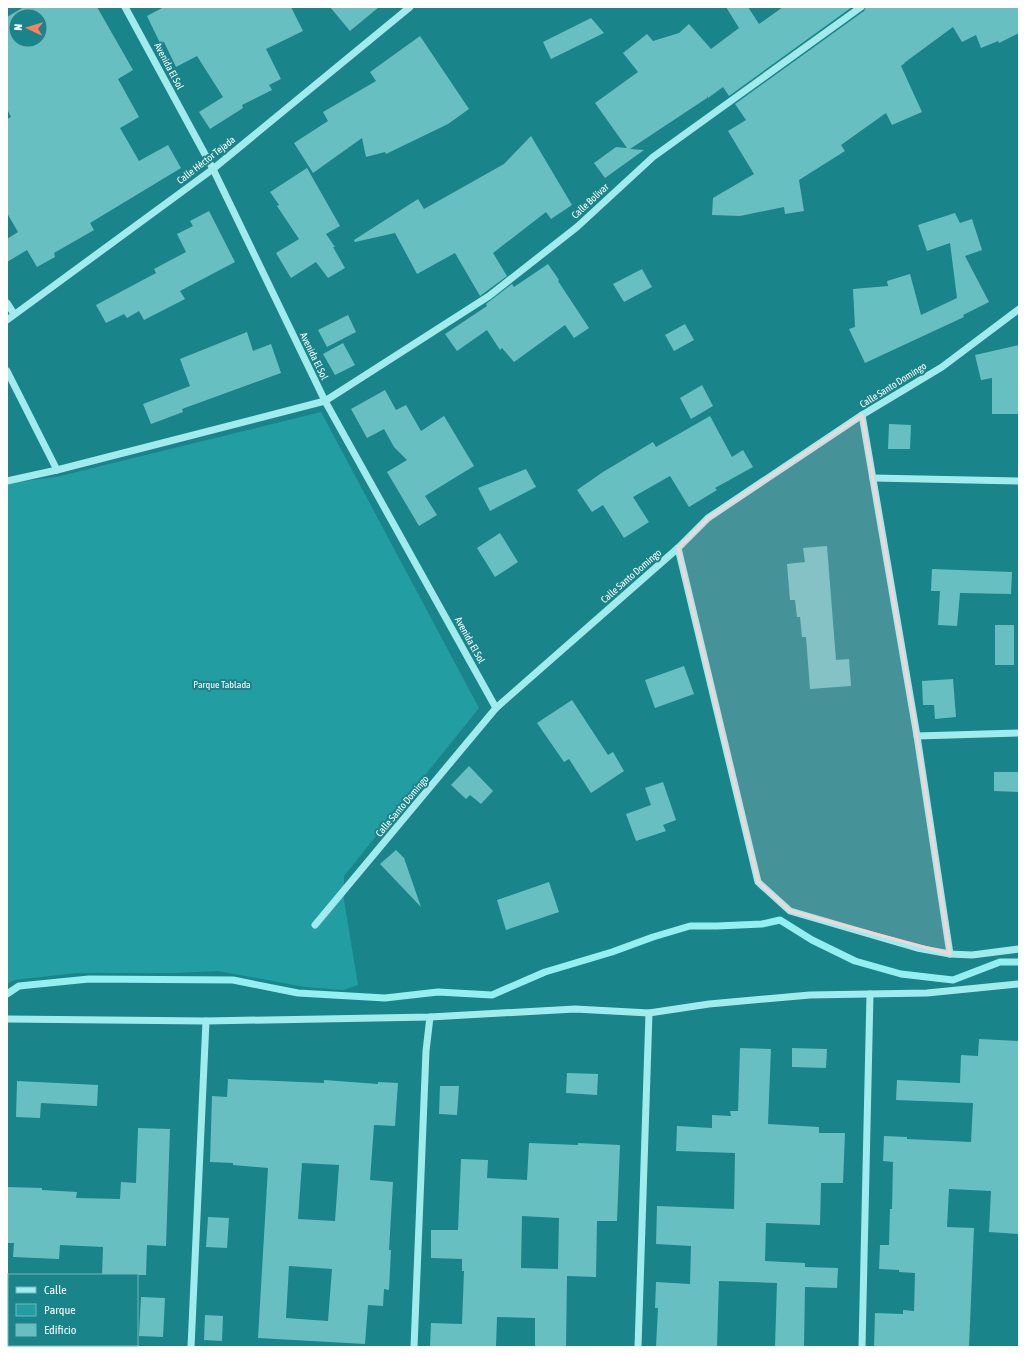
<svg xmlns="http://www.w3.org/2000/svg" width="1026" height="1354" font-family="'Asap Condensed',sans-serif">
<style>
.green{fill:#229ea3}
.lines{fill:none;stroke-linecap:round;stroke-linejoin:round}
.stream{stroke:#95eef0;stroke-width:7}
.building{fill:#68bfc2;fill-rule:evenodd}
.minor{stroke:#a2ebed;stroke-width:7}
.marked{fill:#f7d4d4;fill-opacity:0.2;stroke:#f7d4d4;stroke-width:3;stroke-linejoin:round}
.labels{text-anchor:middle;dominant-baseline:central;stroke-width:4;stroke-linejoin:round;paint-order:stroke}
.street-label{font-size:10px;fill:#fff;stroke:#19848a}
.park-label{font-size:10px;fill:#fff;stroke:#19848a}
</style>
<rect width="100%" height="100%" fill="#19848a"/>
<polygon class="green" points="321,412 479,708 344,876 344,900 358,985 343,990 305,987 218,971 176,973 77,973 14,980 7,984 7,483 56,477"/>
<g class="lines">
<polyline class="stream" points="7,994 19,986 89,979 233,980 298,993 385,998 438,992 492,995 545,972 612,952 653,937 690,926 717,926 762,924 780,920 812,940 855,961 901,974 953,980 1000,962 1019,962"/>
</g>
<g class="building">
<path d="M24,7h73l36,63 -15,9 21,38 -19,11 19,33 29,-16 13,23 -91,55 4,7 -40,23 1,4 -18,10 -10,-17 -20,12v-23l11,-7 -11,-19v-94l4,-2 -4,-8v-92zM16,16h24v24h-24z"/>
<polygon points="164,7 291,7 303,31 266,49 281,79 269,85 272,90 242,105 243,108 210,129 199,112 223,97 197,56 176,67 164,42 160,43 147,16"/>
<polygon points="330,7 379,7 350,31"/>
<polygon points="726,7 748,7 759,24 783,7 852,7 729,96 723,87 708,98 707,96 707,98 630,149 644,150 605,178 594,163 616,147 627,148 595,103 638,72 623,53 647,34 653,41 679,33 689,24 711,49 739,28"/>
<polygon points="866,7 1019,7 1019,33 999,43 998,41 981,48 976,35 962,42 953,27 904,63 905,63 901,66 922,112 892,125 886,113 841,145 845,151 799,180 804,211 785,214 784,207 740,216 712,215 713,198 754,174 728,131 746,120 735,104 864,11"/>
<polygon points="591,18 604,33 551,59 543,42"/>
<polygon points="420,36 469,109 448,124 386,154 385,152 366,157 362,138 313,173 294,143 328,121 323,112 376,81 370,72"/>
<polygon points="531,136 572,205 551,219 546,212 493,253 507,276 480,296 455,253 417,274 395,233 355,242 354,240 418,199 424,209 504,164"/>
<polygon points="307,168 340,226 326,234 335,247 333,247 345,268 328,278 316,262 291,278 276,253 299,239 277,206 279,205 270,192"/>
<polygon points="209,211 235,262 180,291 185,299 144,320 139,311 127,318 124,314 106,323 96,305 156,273 154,269 186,252 177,234 193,226 190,221"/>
<polygon points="955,213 960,223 972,219 982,250 965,256 989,302 963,315 964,317 865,363 849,329 855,327 853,289 888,286 887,281 910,274 921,315 957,298 950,243 927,251 918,225"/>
<polygon points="548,264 559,280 558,281 589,328 574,338 565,325 514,362 502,348 500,350 487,330 457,351 445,334 487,306 486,304 512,284 514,287"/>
<polygon points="642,269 652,287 624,302 613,284"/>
<polygon points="348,315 356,332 327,347 318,330"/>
<polygon points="685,324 694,340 674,351 665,335"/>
<polygon points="247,332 253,351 271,344 281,373 182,409 183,412 151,424 143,404 190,386 180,359"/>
<polygon points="343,343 355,365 335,375 323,354"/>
<polygon points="1019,345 1019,414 992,414 992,378 981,380 975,355"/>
<polygon points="702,385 713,406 691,419 680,398"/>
<polygon points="385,390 396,410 406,405 421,431 444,416 474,466 425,496 437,515 419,526 387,472 407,460 394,447 384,429 367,438 351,409"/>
<polygon points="710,416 732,457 743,450 753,467 715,488 717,490 689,507 670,476 633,497 649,522 624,538 603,505 592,512 577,490 603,472 653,442 656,447"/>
<polygon points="889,424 911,425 910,449 888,449"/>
<polygon points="526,469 536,487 490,511 478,488"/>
<polygon points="500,533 518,562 495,577 477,548"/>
<polygon points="827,546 836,660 849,659 851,686 810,689 806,637 802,637 800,617 797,617 795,600 790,600 787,564 805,562 803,548"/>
<polygon points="932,569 1012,572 1011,594 960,593 957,626 938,625 940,591 931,591"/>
<rect x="995" y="625" width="19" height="40"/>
<polygon points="684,666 694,694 655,708 645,680"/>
<polygon points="953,679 956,717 935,719 934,705 923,705 922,681"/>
<polygon points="572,700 608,755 613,752 624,771 591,793 569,759 564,762 537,723"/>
<polygon points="469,766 493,791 481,804 470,795 466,799 451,785"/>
<polygon points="994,772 1019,772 1019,792 994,791"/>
<polygon points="663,782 676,820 663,825 666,831 636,841 626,814 651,805 645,788"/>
<polygon points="396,850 404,858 421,907 380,864"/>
<polygon points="549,882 559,912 506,930 497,900"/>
<polygon points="979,1039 1019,1041 1019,1234 989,1232 991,1191 949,1189 947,1227 974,1228 969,1347 874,1347 875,1313 903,1314 903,1310 914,1311 915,1273 899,1272 899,1270 879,1269 880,1245 889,1245 890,1209 892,1209 893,1162 883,1161 884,1136 907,1137 907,1139 971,1142 973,1103 896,1100 897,1080 960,1083 961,1055 978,1056"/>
<polygon points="740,1048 771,1049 768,1124 819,1127 819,1133 845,1133 843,1183 821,1183 820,1225 766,1223 765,1261 805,1263 805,1267 838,1268 837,1288 805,1287 804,1347 775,1347 777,1283 719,1281 717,1347 656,1347 658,1308 655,1308 656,1282 690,1284 691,1246 656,1244 657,1206 734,1209 735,1153 676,1151 677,1126 712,1128 712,1115 731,1116 730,1111 738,1111"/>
<polygon points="792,1048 827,1049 826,1068 792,1067"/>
<polygon points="567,1073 598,1074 597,1095 566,1093"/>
<path d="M228,1079l96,4v-3l54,4v-2l20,1 -3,43 -21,-1 -4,55 23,2 -4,68h2l-2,40 -5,-1 -1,17 -15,-1 -3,39 -107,-6 10,-170 -35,-3v-2l-23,-1 2,-66 15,1zM302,1163l37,2 -4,56 -37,-2zM289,1266l43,3 -4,52 -42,-3z"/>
<polygon points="17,1081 98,1085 97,1106 41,1103 40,1118 16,1117"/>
<polygon points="440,1086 459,1086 457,1115 439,1114"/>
<polygon points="138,1128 170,1129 166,1246 147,1245 146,1275 102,1275 103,1247 60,1245 59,1259 13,1257 14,1243 7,1243 7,1187 42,1188 42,1190 77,1192 76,1198 120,1199 121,1182 136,1183"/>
<path d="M529,1143l49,2v-2l42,2 -3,76h-20l-1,56 -29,-1 -1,71 -31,-1v-28l-38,-1 -1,30 -66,-1 1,-23 31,1 2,-53h-2v-12l-31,-1v-28h27l3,-71 27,1 -1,18 40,2zM522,1216l37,2 -1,51 -37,-1z"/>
<polygon points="208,1217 229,1218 227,1248 206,1247"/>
<polygon points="141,1297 165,1298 163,1337 139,1336"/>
<polygon points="205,1315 223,1316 222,1341 204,1340"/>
</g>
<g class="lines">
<g class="minor">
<polyline points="125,7 213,169 325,401 496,708"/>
<polyline points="7,303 14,314"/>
<polyline points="7,320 213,169 410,7"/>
<polyline points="7,371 57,470"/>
<polyline points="862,415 917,736 950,954"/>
<polyline points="873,478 1019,481"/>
<polyline points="7,481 57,470 325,401 489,296 577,227 653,157 861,7"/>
<polyline points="678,548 758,882 790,911 917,948 950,954 972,955 1019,949"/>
<polyline points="917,736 1019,733"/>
<polyline points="315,925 496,708 678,548 708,518 862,415 942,367 1019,309"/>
<polyline points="7,1019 206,1021 191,1347"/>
<polyline points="206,1021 430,1017 575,1009 649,1013 709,1004 810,995 927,993 1019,984"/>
<polyline points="414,1347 426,1051 430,1017"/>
<polyline points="638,1347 649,1013"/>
<polyline points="862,1347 870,994"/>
</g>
</g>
<path class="marked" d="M862,415l55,321 33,218 -160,-43 -32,-29 -80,-334 30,-30z"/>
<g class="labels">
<g class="street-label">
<text transform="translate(169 66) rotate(62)">Avenida El Sol</text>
<text transform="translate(206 160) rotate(-38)">Calle Héctor Tejada</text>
<text transform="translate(590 201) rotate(-43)">Calle Bolívar</text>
<text transform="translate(314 356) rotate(64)">Avenida El Sol</text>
<text transform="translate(893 385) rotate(-32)">Calle Santo Domingo</text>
<text transform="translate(631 576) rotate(-41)">Calle Santo Domingo</text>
<text transform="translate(470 640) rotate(61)">Avenida El Sol</text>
<text transform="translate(402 806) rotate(-50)">Calle Santo Domingo</text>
</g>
<g class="park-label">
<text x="222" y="684">Parque Tablada</text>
</g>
</g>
<rect width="1026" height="1354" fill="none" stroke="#ffffff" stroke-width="16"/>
<rect x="8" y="1274" width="130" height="72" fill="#19848a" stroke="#75b5b9"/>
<rect x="16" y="1287" width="20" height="6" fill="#a2ebed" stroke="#75b5b9"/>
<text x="44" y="1294" font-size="12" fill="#ffffff">Calle</text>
<rect x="16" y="1304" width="20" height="12" fill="#229ea3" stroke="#75b5b9"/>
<text x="44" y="1314" font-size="12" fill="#ffffff">Parque</text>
<rect x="16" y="1324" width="20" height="12" fill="#68bfc2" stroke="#75b5b9"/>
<text x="44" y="1334" font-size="12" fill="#ffffff">Edificio</text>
<g transform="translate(28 28) rotate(274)"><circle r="19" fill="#19848a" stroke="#75b5b9"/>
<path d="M0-3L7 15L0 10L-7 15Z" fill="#ff7f5f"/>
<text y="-6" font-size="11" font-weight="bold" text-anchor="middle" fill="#ffffff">N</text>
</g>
</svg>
